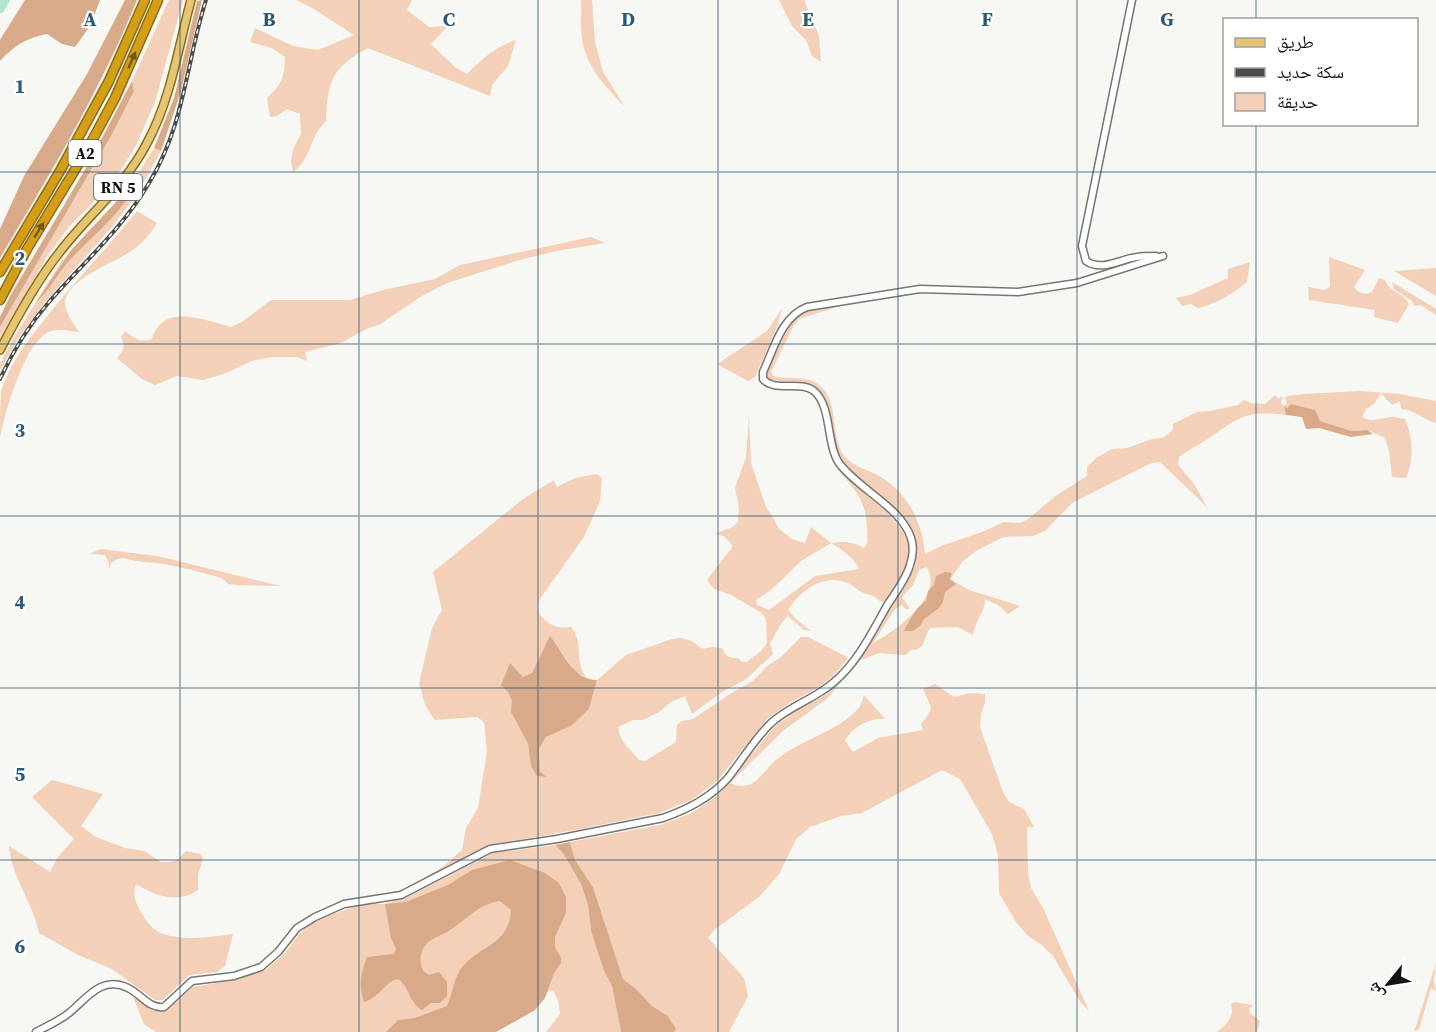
<svg xmlns="http://www.w3.org/2000/svg" width="1436" height="1032" font-family="'Source Serif 4','Noto Naskh Arabic',serif">
<style>
.green{fill:#f3d0b7;fill-rule:evenodd}
.forest{fill:#d9aa89}
.lines{fill:none;stroke-linecap:round;stroke-linejoin:round}
.river{stroke:#afe7c9;stroke-width:9}
.secondary-casing{stroke:#767772;stroke-width:9}
.primary-casing{stroke:#906d14;stroke-width:10}
.highway-casing{stroke:#906d14;stroke-width:11}
.secondary{stroke:#fff;stroke-width:6}
.primary{stroke:#e5c573;stroke-width:7}
.highway{stroke:#d49e16;stroke-width:8}
.rail-casing{stroke:#4b4b49;stroke-width:4}
.rail{stroke:#fff;stroke-width:1.5;stroke-dasharray:4.5;stroke-linecap:butt}
.oneway{fill:#735813}
.grid{fill:none;stroke:#2b5a79;stroke-width:1.5;stroke-opacity:0.55}
.labels{text-anchor:middle;dominant-baseline:central;stroke-width:4.5;stroke-linejoin:round;paint-order:stroke}
.shield{fill:#fff;stroke:#595958;stroke-width:1.5}
.shield-label{font-size:16px;font-weight:bold;fill:#121210}
.grid-label{font-size:20px;text-anchor:middle;font-weight:bold;fill:#2b5a79;stroke:#fff;stroke-width:4.5;stroke-linejoin:round;paint-order:stroke}
</style>
<rect width="100%" height="100%" fill="#f7f8f3"/>
<g class="green">
<polygon points="169,0 183,0 155,102 136,145 121,170 106,189 69,227 48,255 0,337 0,327 93,167 129,101 134,91 132,81"/>
<path d="M296,0h116l-5,10 22,17 19,-1 -17,18 24,23 12,7c15,-15 28,-27 49,-34l-8,26 -16,19 -2,11 -122,-48c-37,20 -40,33 -42,73 -18,17 -12,34 -33,51l-2,-10 2,-13 8,-15 -1,-20 -13,-5 -10,7 -7,1 -3,-19c14,-13 18,-21 18,-41l-13,-9 -22,-6 5,-14 38,18 25,4 36,-15 -40,-26z"/>
<path d="M581,0h11l3,42 8,30 22,35c-23,-24 -42,-43 -44,-78 -1,-10 1,-19 0,-29z"/>
<polygon points="779,0 804,0 819,36 821,62 812,56 806,40 792,26"/>
<polygon points="154,148 161,151 136,196 111,228 45,302 17,340 0,371 0,364 13,339 61,262 117,201 138,174"/>
<path d="M137,211l20,12c-8,13 -16,22 -29,30 -16,10 -63,28 -63,50 0,10 9,21 14,29 -9,-1 -19,-4 -28,-1 -26,8 -46,82 -51,107 0,-14 0,-33 1,-46 7,-25 24,-48 40,-68 30,-39 65,-74 96,-113z"/>
<path d="M591,237l14,6 -49,8 -40,10 -69,22 -27,14 -41,28 -11,3 -27,15 -36,9 2,9 -11,-4h-24l-20,4 -26,12 -23,7 -26,-4 -22,9 -13,-6 -25,-21c7,-8 9,-12 4,-21l4,-6c10,8 15,12 27,8 10,-37 53,-19 79,-12l11,-5 29,-22h79l33,-10 52,-11 25,-14z"/>
<path d="M1329,257l36,13 -11,17c5,7 11,8 18,5l7,-14 6,2c4,12 19,13 24,24l-11,19 -24,-6 1,-7 -66,-10 -1,-13 16,3 6,-3z"/>
<path d="M1250,262l-3,20c-16,13 -29,21 -49,26l-7,-4 -9,2 -6,-8 14,-3 38,-17v-9z"/>
<polygon points="1436,268 1436,296 1394,271"/>
<polygon points="1392,282 1436,309 1436,315 1421,305 1414,306 1412,301 1394,289"/>
<path d="M846,304l-47,15 -6,8 -22,45 2,4c15,4 32,-1 45,8 23,17 11,53 27,73 9,10 24,13 36,20 28,18 41,45 44,77l16,-8 41,-14 22,-10 16,1 8,-4 29,-24 30,-19v-9l9,-9 16,-9 15,-1 22,-8 15,-3 9,-7v-6l24,-12 13,-1 28,-6 6,-5 6,3 15,1 10,-9 4,4 4,-4 -2,8 3,3 3,-2 -2,-6 3,-2 15,-2 57,-3 40,3 36,7v22c-12,-3 -23,-14 -35,-14l-1,-8 -8,4 -11,-12 -7,11 -8,5 -4,8c12,7 21,-1 32,0 4,0 8,2 11,2 8,18 9,41 1,59l-14,-1 -3,-26 -4,-13 -18,-8 -15,1 -32,-10 -6,-11 -23,-6 -4,4 -3,-1 2,8c-34,-4 -44,-1 -71,19 -11,8 -24,14 -36,23l-1,8 16,19 13,23 -47,-45 -9,1 -79,40 -27,28 -12,5 -30,1 -27,14 -13,10 -13,18 19,11 51,16 -12,8 -10,-9 -13,-6c1,10 -10,23 -12,36l-15,-8 -28,1c-7,10 -4,22 -19,22l-6,5 -26,-2 -25,10 56,-87 5,-11 2,-13 -5,-21 -8,-11 -56,-52c-4,-5 -8,-10 -11,-16 -8,-21 -3,-59 -29,-68 -12,-4 -26,-1 -38,-4l-3,-3v-4c9,-21 17,-54 41,-62 12,-4 26,-5 38,-7zM926,567c20,28 -31,65 -53,76l21,-33 8,-5 4,4h4l-8,-12 11,-12 6,-15z"/>
<polygon points="782,309 777,327 755,377 748,381 717,364 767,331"/>
<path d="M749,416l2,47 15,44 8,12 4,9 14,11 13,4 6,-16 20,16c13,-2 22,-1 33,5 5,-5 3,-11 3,-18 -1,-33 -12,-38 -30,-62 18,17 75,58 72,83 -1,18 -15,36 -24,51 -6,0 -6,-3 -12,-6 -3,-2 -6,-1 -9,-3 -6,-2 -10,-7 -16,-10 -25,-10 -47,7 -60,27l9,10 14,11 -7,-1 -16,-14c-11,10 -10,16 -18,27l3,11 -27,25 -27,15 -27,20 -7,-18 -14,6 -12,10 -16,8h-10l-15,7c3,17 11,20 21,33l6,1 31,-19 1,-17 5,-4 11,-2 37,-25 24,-14 13,-14 14,-9 20,-20h7l39,20 -1,4 -14,16 -13,10 -26,14 -25,17 -51,63 -26,19 -32,13 -84,17 -86,15 -48,27 -41,20 44,-26 18,-16 4,-22 12,-20 9,-57 -3,-29 -7,-5 -42,3 -10,-15 -6,-22 13,-55 10,-18 -9,-38 90,-73 31,-19 3,7 18,-9 22,-4 5,4 -2,23 -16,36 -45,63 -1,11c7,13 18,18 33,16 14,18 2,31 15,50l-10,-5 -26,-35 -18,36 -9,4 -13,-13 -2,28 5,9 2,19 13,24 3,23 6,9 8,1 -5,-5 -1,-23 7,-12 25,-11 18,-17 8,-29 29,-25 46,-16 9,-1 11,3 10,8 11,-2 9,1c4,9 7,10 16,10l4,4h5l14,-11 6,-8 -1,-24 -4,-6 -31,-18 -17,-6 -7,-9 26,-34 -9,-10 -10,-2 19,-7 5,-5 1,-14 -4,-20 11,-31zM831,543c10,6 24,15 28,26l-44,7 -46,34 -12,-5 -1,-5 16,-11 29,-28z"/>
<polygon points="101,549 157,556 281,586 236,585 228,584 222,578 192,570 165,564 136,561 124,558 117,559 111,563 109,570 109,563 105,555 89,554"/>
<path d="M845,677l-18,22 -43,31 -54,53c6,3 11,4 18,2 12,-4 19,-18 28,-25 24,-20 58,-27 80,-49 5,-4 6,-10 8,-16l21,24c-15,-2 -34,9 -40,22l8,11 25,-14 45,-8 -2,-6 9,-12 1,-5 -8,-18 12,-5 19,13 16,-4 15,1v8l-4,13 -1,12 23,65 6,10 15,7 10,18h-7l1,45 3,16 13,22 45,101 -8,-8 -28,-47 -11,-11 -14,-9 -12,-14 -17,-29 -1,-38 -6,-21 -32,-55 -18,-9 -80,43 -21,3 -31,11 -14,12 -17,35 -19,22 -46,34 -6,8 36,40 4,18 -19,36h-55l2,-5 -8,-11 -16,-10 -15,-16 -14,-11 -30,-92 -18,-27 -5,-18 90,-17 32,-12 26,-18 56,-68 24,-17 24,-13z"/>
<path d="M52,780l51,14 -22,32 15,11 29,11 19,3 17,11h9l7,-2 9,-9 14,3 3,4 -5,16v16c-21,14 -42,6 -62,-6 -4,12 0,20 6,30 4,6 7,11 12,15 18,14 58,8 79,5l-8,32 -8,6 -28,3 -26,25h-8l-43,-31 -34,-14 -39,-22c-6,-31 -27,-54 -30,-87l41,26 8,-15 16,-18 -42,-42z"/>
<polygon points="555,845 563,853 581,884 588,905 591,931 604,971 612,986 621,1032 546,1032 560,1014 558,1000 553,991 549,990 535,1010 496,1032 156,1032 144,1024 133,997 150,1009 156,1011 167,1010 193,987 240,979 267,969 285,953 299,934 309,925 328,916 362,904 385,904 410,896 493,853"/>
<polygon points="1436,963 1434,980 1436,991 1431,988 1419,1029 1414,1032"/>
<path d="M1234,1002l19,3 -4,4 1,4 10,8 -3,11h-40c9,-7 18,-15 14,-28z"/>
</g>
<g class="forest">
<path d="M25,0h75l-10,26 -15,21 -13,-3 -15,-10c-19,3 -34,12 -47,27v-21z"/>
<path d="M125,0h12c-37,91 -87,174 -137,258v-29l24,-53 63,-102z"/>
<polygon points="202,0 181,91 161,151 154,148 174,98 197,1"/>
<polygon points="132,81 134,91 112,134 0,327 0,317 10,296 86,168"/>
<path d="M138,174c-6,33 -48,63 -70,88 -12,13 -18,29 -32,40l36,-53 45,-48z"/>
<polygon points="1291,404 1315,410 1320,421 1352,431 1367,430 1373,434 1351,437 1319,428 1306,429 1302,417 1286,415 1284,406 1287,408"/>
<path d="M945,572l7,1 -2,6 6,5 -11,8 -2,10 -4,6 -15,11 -4,7 -7,5h-9c4,-9 13,-25 22,-30l2,-10 6,-6 2,-9z"/>
<path d="M550,636c13,16 23,44 47,44l-8,29 -18,17 -25,11 -7,12 1,23 7,5 -10,-1 -6,-9 -3,-23 -17,-32 1,-11 -4,-9 -7,-7 9,-22 13,14 9,-4z"/>
<polygon points="570,842 575,860 593,887 623,979 637,990 652,1006 668,1016 676,1028 674,1032 621,1032 612,986 604,971 591,931 588,905 581,884 563,853 555,845"/>
<path d="M510,860l35,13 14,10 7,14v16l-11,24v10l6,11v5l-7,10 -9,25 -10,12 -39,22h-110l12,-12 17,-2 32,-12c6,-13 7,-30 16,-40 18,-21 46,-21 48,-56l-11,-9c-22,3 -35,20 -53,31 -10,6 -21,7 -25,20 -3,7 -1,12 1,19l6,4 10,-3 8,10v14l-7,7h-9l-9,7c-13,-7 -12,-23 -24,-31 -13,2 -17,18 -34,23 -6,-17 -3,-29 3,-45l27,-3 2,-5 -5,-11 -6,-34 21,-2 42,-17 24,-15z"/>
</g>
<g class="lines">
<polyline class="river" points="0,9 5,0"/>
<defs>
<g id="secondary">
<path d="M1132,0l-50,246 4,15c16,11 34,-2 51,-4 6,-1 13,-1 19,-1"/>
<path d="M36,1032c11,-6 23,-11 33,-19 18,-15 33,-38 59,-25 13,6 21,21 36,19l28,-26 42,-5 27,-9 17,-15 19,-24 18,-11 29,-13 57,-9 89,-46 67,-10 106,-21c25,-9 47,-20 65,-40 14,-18 26,-38 42,-54 19,-18 45,-25 64,-42 24,-20 39,-52 54,-78 8,-12 18,-25 22,-39 3,-9 4,-18 1,-27 -10,-31 -53,-49 -72,-75 -13,-19 -7,-57 -25,-72 -14,-11 -39,2 -51,-12v-7c11,-23 18,-55 44,-65l113,-18 98,3 59,-9 86,-27"/>
</g>
<path id="primary" d="M0,350c17,-33 36,-68 59,-97 29,-38 66,-67 88,-110 24,-44 31,-95 44,-143"/>
<g id="highway">
<polyline points="0,272 60,171 109,81 145,0"/>
<polyline points="0,300 27,249 87,150 115,98 158,0"/>
</g>
</defs>
<use href="#secondary" class="secondary-casing"/>
<use href="#primary" class="primary-casing"/>
<use href="#highway" class="highway-casing"/>
<use href="#secondary" class="secondary"/>
<use href="#primary" class="primary"/>
<use href="#highway" class="highway"/>
<defs>
<path id="rail" d="M0,379c13,-28 29,-54 49,-77 34,-39 74,-74 100,-119 36,-59 37,-120 57,-183"/>
</defs>
<use href="#rail" class="rail-casing"/>
<use href="#rail" class="rail"/>
</g>
<defs><path id="oneway-solid" d="M-6-.8H1V-3.2L6.5 0L1 3.2V.8H-6Z" transform="scale(1.5)"/></defs>
<g class="oneway">
<use href="#oneway-solid" transform="translate(132 60) rotate(-66)"/>
<use href="#oneway-solid" transform="translate(39 230) rotate(-58)"/>
</g>
<path class="grid" d="M180,0v1032M359,0v1032M538,0v1032M718,0v1032M898,0v1032M1077,0v1032M1256,0v20M1256,124v908M0,172h1436M0,344h1436M0,516h1436M0,688h1436M0,860h1436"/>
<g class="labels">
<g class="shield">
<rect x="68.5" y="140" width="33" height="26" rx="4.5"/>
<rect x="94" y="174" width="48" height="26" rx="4.5"/>
</g>
<g class="shield-label">
<text x="85" y="153">A2</text>
<text x="118" y="187">RN 5</text>
</g>
</g>
<g class="grid-label">
<text x="90" y="26">A</text>
<text x="269" y="26">B</text>
<text x="449" y="26">C</text>
<text x="628" y="26">D</text>
<text x="808" y="26">E</text>
<text x="987" y="26">F</text>
<text x="1167" y="26">G</text>
<text x="20" y="93">1</text>
<text x="20" y="265">2</text>
<text x="20" y="437">3</text>
<text x="20" y="609">4</text>
<text x="20" y="781">5</text>
<text x="20" y="953">6</text>
</g>
<rect x="1223" y="18" width="195" height="108" fill="#ffffff" stroke="#a0a09f" stroke-width="1.5"/>
<rect x="1235" y="38" width="30" height="9" fill="#e5c573" stroke="#a0a09f" stroke-width="1.5"/>
<text x="1277" y="48" font-size="18" fill="#121210">طريق</text>
<rect x="1235" y="68" width="30" height="9" fill="#4b4b49" stroke="#a0a09f" stroke-width="1.5"/>
<text x="1277" y="78" font-size="18" fill="#121210">سكة حديد</text>
<rect x="1235" y="93" width="30" height="18" fill="#f3d0b7" stroke="#a0a09f" stroke-width="1.5"/>
<text x="1277" y="108" font-size="18" fill="#121210">حديقة</text>
<g transform="translate(1388 984) rotate(240)" stroke="#ffffff" stroke-width="4.5" paint-order="stroke">
<path d="M0-4.5L10 22L0 15L-10 22Z" fill="#121210"/>
<text y="-9" font-size="16" font-weight="bold" text-anchor="middle" fill="#121210">ش</text>
</g>
</svg>
